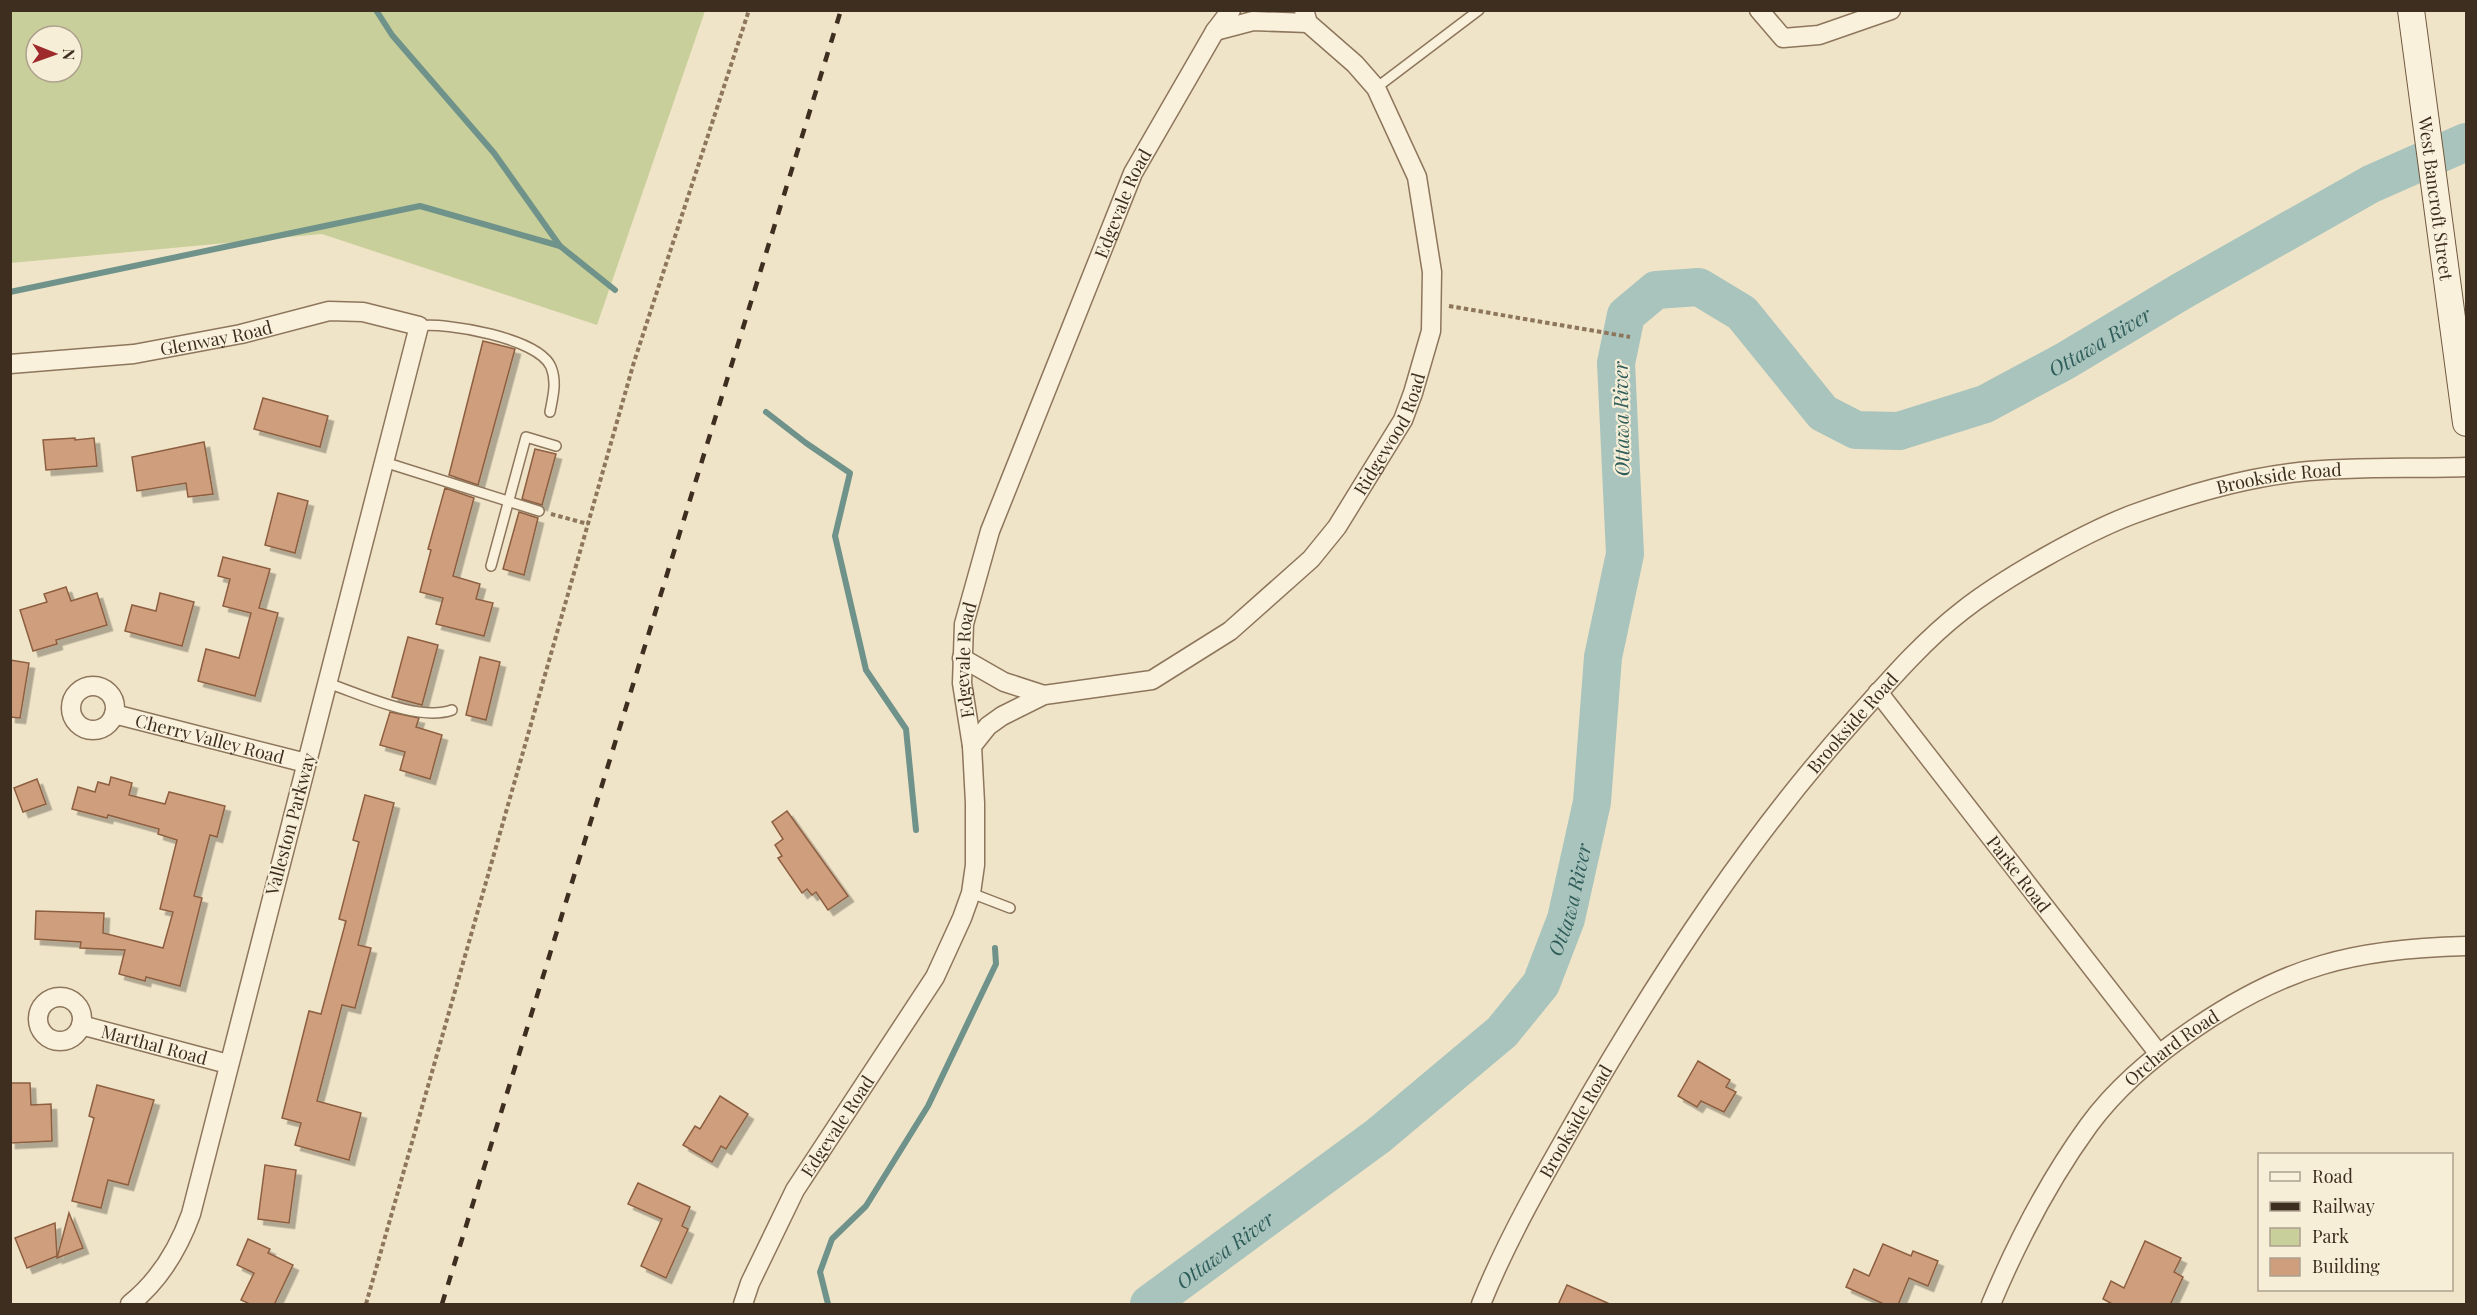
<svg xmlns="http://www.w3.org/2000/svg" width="2477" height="1315" font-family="'Playfair Display',serif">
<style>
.green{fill:#c9cf9b;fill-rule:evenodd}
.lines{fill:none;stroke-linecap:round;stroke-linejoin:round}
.stream{stroke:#6f938a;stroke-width:6}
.river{stroke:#a9c4bc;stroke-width:38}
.building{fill:#cf9f7d;stroke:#8d5f41;stroke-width:1.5;filter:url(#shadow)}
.lane-casing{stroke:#8d765c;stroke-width:12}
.street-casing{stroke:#8d765c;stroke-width:21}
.secondary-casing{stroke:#6f573f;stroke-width:28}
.path{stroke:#8d765c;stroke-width:4;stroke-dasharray:4.5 3;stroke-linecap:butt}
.lane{stroke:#faf1dc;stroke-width:9}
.street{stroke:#faf1dc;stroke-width:18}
.secondary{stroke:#faf1dc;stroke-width:26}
.rail{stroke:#3d2e20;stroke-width:4.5;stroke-dasharray:10 10;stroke-linecap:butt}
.labels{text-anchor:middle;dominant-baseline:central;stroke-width:4.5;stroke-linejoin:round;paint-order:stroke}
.street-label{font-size:18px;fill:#3d2e20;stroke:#f7eed8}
.water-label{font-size:20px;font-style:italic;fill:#2f5d5a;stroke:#f7eed8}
</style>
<defs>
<filter id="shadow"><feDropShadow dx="5.5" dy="5.5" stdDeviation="0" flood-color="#0004"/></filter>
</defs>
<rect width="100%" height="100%" fill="#f0e4c8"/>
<path class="green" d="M11,10h694v1l-108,314 -275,-91 -311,29zM36,36h36v36h-36z"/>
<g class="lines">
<g class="stream">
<polyline points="376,10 392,35 494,153 560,246"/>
<polyline points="10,292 420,206 560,246 615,290"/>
<polyline points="766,412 806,443 850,473 835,536 866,670 906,729 916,830"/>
<polyline points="828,1304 820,1272 832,1239 866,1206 928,1106 996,964 995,948"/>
</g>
<path class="river" id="s1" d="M1149,1304l229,-168 124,-104 39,-48 25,-65 26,-117 11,-145 22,-103 -9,-191 10,-48 30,-25 43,-3 43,26 81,100 33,17 43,1 86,-27 80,-43 115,-69 191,-108 95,-42"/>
</g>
<g class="building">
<polygon points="483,341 515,349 478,485 449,475"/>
<polygon points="263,398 328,416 320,447 254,429"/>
<polygon points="75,438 75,440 94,438 97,466 46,470 43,440"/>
<polygon points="204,442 213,494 188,497 186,483 137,491 132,457"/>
<polygon points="535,449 556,454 542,505 522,499"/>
<polygon points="445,488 474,498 453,576 480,584 476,599 493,603 484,636 436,624 443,598 420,592 431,550 428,549"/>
<polygon points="278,493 308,501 295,553 265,545"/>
<polygon points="519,512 538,518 524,575 503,569"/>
<polygon points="223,557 270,569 259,608 278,613 255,696 198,681 206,649 239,658 251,613 223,606 230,579 218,576"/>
<polygon points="66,587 71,601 97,593 107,625 56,640 57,644 33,651 20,610 47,602 44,594"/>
<polygon points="160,593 194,602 182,646 125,631 132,605 156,611"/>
<polygon points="408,637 438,645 422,705 392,697"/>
<polygon points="480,657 500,662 486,720 466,715"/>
<polygon points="10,660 29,663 20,718 10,717"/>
<polygon points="390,712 419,718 416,727 442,735 430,779 400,770 405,752 380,745"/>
<polygon points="111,777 132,783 129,795 165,804 169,792 225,806 217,837 210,835 194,896 202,898 180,986 146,977 145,981 119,974 125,950 80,948 81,942 35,939 36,911 104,913 103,933 163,948 173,912 160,909 177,840 158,834 159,829 108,815 107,818 72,809 78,787 95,792 98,782 109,785"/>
<polygon points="37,779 46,804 23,812 14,788"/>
<polygon points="365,795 394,803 358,945 371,948 355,1008 342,1005 317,1101 361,1113 349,1160 295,1145 301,1123 282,1118 309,1011 321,1014 346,921 339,919 359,842 353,840"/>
<polygon points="787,811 848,896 828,910 816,892 812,895 807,889 802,893 778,858 782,856 775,845 783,839 772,822"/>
<polygon points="1698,1061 1730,1080 1726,1087 1736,1092 1724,1112 1701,1101 1697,1107 1678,1096"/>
<polygon points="10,1083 30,1083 31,1105 51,1104 52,1141 10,1143"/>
<polygon points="97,1085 154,1100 128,1185 108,1180 101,1208 72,1201 94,1118 89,1116"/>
<polygon points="720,1096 748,1114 726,1149 721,1146 712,1162 683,1145 695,1126 700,1129"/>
<polygon points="265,1165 296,1170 289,1223 258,1219"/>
<polygon points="638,1183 690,1207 682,1226 688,1229 666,1278 641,1266 662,1219 628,1204"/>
<polygon points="69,1213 83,1248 57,1258"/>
<polygon points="55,1223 57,1256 27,1268 15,1238"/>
<polygon points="248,1239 270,1249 268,1253 293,1265 274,1305 252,1305 241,1300 254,1273 237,1265"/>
<polygon points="2145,1241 2181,1258 2174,1272 2183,1277 2170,1305 2114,1305 2103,1299 2111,1281 2124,1288"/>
<polygon points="1883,1244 1911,1256 1913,1251 1938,1261 1928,1286 1909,1278 1898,1305 1886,1305 1846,1287 1854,1269 1869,1276"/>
<polygon points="1567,1285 1612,1305 1558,1305"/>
</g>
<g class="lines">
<defs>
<g id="lane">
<polyline points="1376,88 1479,10"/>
<path d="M419,326c27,-4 120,12 132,41 6,15 2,29 -1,45"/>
<polyline points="384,462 539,511"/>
<polyline points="491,566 526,437 556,446"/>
<path d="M327,683c34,11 91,39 125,27"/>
<polyline points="971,893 1010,908"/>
</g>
<g id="street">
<polyline points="1759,10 1783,38 1819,35 1891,10"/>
<polyline points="1215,31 1253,21 1308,23"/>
<path id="s2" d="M10,364l124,-10 107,-20 88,-23 34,1 56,14 -228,888c-13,36 -31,66 -61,90"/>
<polyline points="962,658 1004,682 1044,695"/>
<circle cx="93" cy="708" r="22"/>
<path id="s3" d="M1878,692l281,362"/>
<path id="s4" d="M114,714l192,49"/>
<path id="s5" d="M972,746l16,-20 14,-10 42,-21 108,-15 78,-49 81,-72 26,-32 66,-107 10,-27 18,-62 1,-59 -15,-95 -41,-89 -21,-24 -47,-41 -4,-13"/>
<circle cx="60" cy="1019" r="22"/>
<path id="s6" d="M81,1025l147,39"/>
<path id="s7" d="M743,1304l7,-21 45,-93 140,-213 27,-59 9,-25 4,-28v-62l-3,-57 -10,-63 2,-59 26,-93 143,-358 82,-142 16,-21"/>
<path id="s8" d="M1481,1304c29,-72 70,-141 109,-209 77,-132 162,-261 264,-375 34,-38 68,-78 108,-109 42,-33 120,-77 169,-96 54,-20 111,-37 168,-43 55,-6 112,-3 167,-5"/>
<path id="s9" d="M1991,1304c26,-62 58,-124 98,-179 49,-67 154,-137 233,-160 43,-13 100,-18 144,-19"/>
</g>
<g id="secondary">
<path id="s10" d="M2411,10l55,413"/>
</g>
</defs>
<use href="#lane" class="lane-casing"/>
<use href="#street" class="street-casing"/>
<use href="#secondary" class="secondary-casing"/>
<g class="path">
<polyline points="1449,306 1630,337"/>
<polyline points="551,514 588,524"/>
<polyline points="366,1304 634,362 749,10"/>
</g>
<use href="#lane" class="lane"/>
<use href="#street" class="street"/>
<use href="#secondary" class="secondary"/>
<polyline class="rail" points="442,1304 841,10"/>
</g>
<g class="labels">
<g class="street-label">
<text stroke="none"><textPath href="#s10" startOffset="190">West Bancroft Street</textPath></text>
<text stroke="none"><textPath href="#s7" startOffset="1192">Edgevale Road</textPath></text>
<text stroke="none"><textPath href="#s2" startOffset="208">Glenway Road</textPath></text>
<text stroke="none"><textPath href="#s5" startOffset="548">Ridgewood Road</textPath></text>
<text stroke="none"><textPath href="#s8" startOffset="1197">Brookside Road</textPath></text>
<text stroke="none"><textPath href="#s7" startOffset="706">Edgevale Road</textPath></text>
<text stroke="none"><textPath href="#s8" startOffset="692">Brookside Road</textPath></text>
<text stroke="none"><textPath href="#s4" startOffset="99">Cherry Valley Road</textPath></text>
<text transform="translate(290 824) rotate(-75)">Valleston Parkway</text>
<text stroke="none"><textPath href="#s3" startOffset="230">Parke Road</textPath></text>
<text stroke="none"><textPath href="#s6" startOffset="76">Marthal Road</textPath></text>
<text stroke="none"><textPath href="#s9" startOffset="318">Orchard Road</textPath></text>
<text stroke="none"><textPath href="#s8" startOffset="206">Brookside Road</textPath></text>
<text stroke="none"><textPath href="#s7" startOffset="202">Edgevale Road</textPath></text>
</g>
<g class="water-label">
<text stroke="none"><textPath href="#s1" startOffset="1750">Ottawa River</textPath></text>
<text transform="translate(1620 419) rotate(-91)">Ottawa River</text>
<text stroke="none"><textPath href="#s1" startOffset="597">Ottawa River</textPath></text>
<text stroke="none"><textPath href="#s1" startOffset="93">Ottawa River</textPath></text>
</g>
</g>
<rect width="2477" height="1315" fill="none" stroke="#3d2e20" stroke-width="24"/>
<rect x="2258" y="1153" width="195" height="138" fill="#f7eed8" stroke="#ada18e" stroke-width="1.5"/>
<rect x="2270" y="1172" width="30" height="9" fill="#faf1dc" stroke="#ada18e" stroke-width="1.5"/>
<text x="2312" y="1183" font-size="18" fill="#3d2e20">Road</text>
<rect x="2270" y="1202" width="30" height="9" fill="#3d2e20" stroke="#ada18e" stroke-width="1.5"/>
<text x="2312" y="1213" font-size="18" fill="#3d2e20">Railway</text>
<rect x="2270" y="1228" width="30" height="18" fill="#c9cf9b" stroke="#ada18e" stroke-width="1.5"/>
<text x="2312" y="1243" font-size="18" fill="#3d2e20">Park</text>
<rect x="2270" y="1258" width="30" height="18" fill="#cf9f7d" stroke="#ada18e" stroke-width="1.5"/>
<text x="2312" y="1273" font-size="18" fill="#3d2e20">Building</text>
<g transform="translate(54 54) rotate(91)"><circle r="28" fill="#f7eed8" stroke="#ada18e" stroke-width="1.5"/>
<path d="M0-4.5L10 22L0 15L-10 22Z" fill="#9e2a2b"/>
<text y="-9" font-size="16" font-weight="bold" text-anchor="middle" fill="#3d2e20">N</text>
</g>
</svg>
